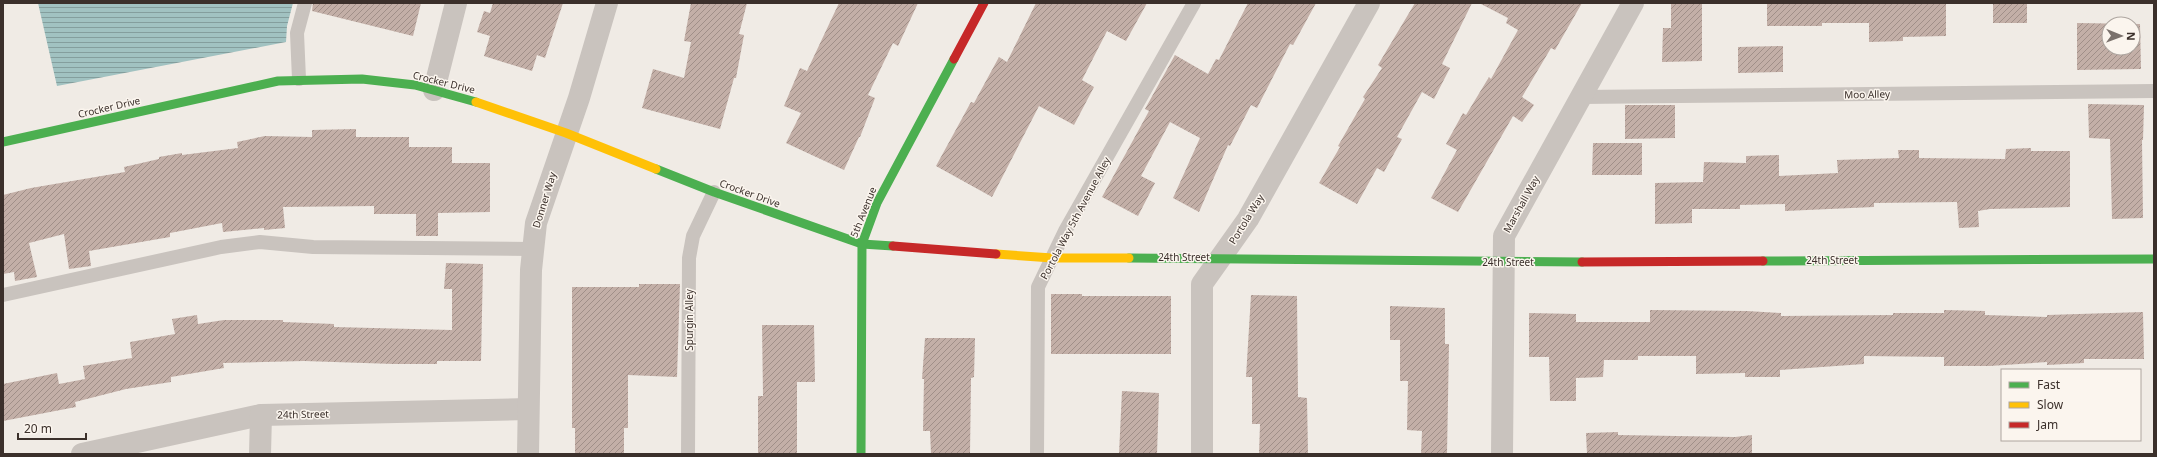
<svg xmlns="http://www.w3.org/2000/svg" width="2157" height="457" font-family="'Noto Sans',sans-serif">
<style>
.water{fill:url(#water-rules)}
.building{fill:url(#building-hatch);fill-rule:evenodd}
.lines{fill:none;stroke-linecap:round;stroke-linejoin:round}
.lane{stroke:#c9c3be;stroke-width:14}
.street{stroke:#c9c3be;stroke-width:22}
.fast{stroke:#4caf50;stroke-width:9}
.slow{stroke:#ffc107;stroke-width:9}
.jam{stroke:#c62828;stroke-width:9}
.labels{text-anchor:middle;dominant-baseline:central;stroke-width:3;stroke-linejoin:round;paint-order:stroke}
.street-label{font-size:10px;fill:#3b302b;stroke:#fbf5ee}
</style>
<defs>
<pattern id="water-rules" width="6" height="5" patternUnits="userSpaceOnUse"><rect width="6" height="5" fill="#a1c2c1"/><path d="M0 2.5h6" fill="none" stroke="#849e9d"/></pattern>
<pattern id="building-hatch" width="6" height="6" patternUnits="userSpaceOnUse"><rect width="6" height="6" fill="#c3afa7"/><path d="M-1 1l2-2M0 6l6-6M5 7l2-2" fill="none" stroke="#a08f88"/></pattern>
</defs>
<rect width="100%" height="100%" fill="#f0ebe5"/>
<polygon class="water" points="38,3 293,3 287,26 286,42 57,86"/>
<g class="building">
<polygon points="313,3 421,3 413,36 312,11"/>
<polygon points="493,3 563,3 545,58 537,55 532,71 484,56 490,36 477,32 484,11 490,13"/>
<polygon points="691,3 747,3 739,34 744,35 736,78 734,78 720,129 642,108 653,69 684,78 691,42 684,41"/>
<polygon points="839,3 918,3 898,46 893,43 868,95 875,98 860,137 859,137 844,170 786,143 801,113 784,106 800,68 807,71"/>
<polygon points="1036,3 1147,3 1126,41 1107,31 1082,80 1094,87 1074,125 1039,106 992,197 936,166 971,102 974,103 999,57 1007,62"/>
<polygon points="1248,3 1316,3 1293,45 1290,44 1257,108 1251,105 1230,146 1228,145 1199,212 1173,198 1200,138 1170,122 1141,176 1155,183 1138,216 1102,197 1149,111 1145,109 1175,55 1208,74 1216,59 1219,60"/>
<polygon points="1415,3 1472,3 1442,64 1450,68 1434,99 1422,92 1397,137 1402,139 1384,172 1377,168 1357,204 1319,183 1340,147 1338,146 1365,99 1363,97 1382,68 1378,65"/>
<polygon points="1479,3 1582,3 1555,50 1551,48 1522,97 1534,105 1522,122 1513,116 1458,212 1431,198 1457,150 1446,144 1463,113 1466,115 1489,77 1491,79 1518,30 1506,23 1508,18"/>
<polygon points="1671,3 1702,3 1702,61 1662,62 1663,28 1671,28"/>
<polygon points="1767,3 1946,3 1946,36 1903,37 1903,41 1869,42 1869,23 1822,23 1822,26 1767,26"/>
<rect x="1993" y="3" width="34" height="20"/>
<path d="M2077,23l63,1 1,45 -64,1zM2109,24h24v24h-24z"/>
<polygon points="1783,46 1783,72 1738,73 1738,47"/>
<polygon points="2088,104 2144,105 2143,140 2142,140 2143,218 2112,219 2110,139 2089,138"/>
<polygon points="1625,105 1675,105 1675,138 1625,139"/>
<polygon points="356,129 356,137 409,137 409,147 452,147 452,163 490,163 490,212 438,213 438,236 416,236 416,214 374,214 374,206 283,207 285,228 264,230 264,228 223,232 222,223 170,233 170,237 89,251 91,266 69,269 64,234 29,243 37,277 15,281 14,272 3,274 3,195 31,188 125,172 124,167 159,159 159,157 182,153 182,155 238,148 237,142 265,136 312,137 312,130"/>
<polygon points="1593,143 1642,143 1642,175 1592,175"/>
<polygon points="2031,148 2031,151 2070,151 2070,207 1990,209 1978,211 1979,227 1959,228 1957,202 1874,203 1874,207 1785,211 1785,204 1740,205 1740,209 1692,209 1692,223 1655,224 1655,183 1703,182 1704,162 1746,163 1746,156 1779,155 1779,176 1838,173 1837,160 1899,158 1898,150 1919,150 1919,158 2005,159 2006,149"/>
<polygon points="446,263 483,264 481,361 437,361 437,364 394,364 304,361 223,363 224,368 171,377 171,382 126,389 75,402 76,407 3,421 3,384 57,373 59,384 85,379 83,366 132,358 130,342 175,334 172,319 197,315 198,324 224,320 283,320 283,322 334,324 334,327 452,330 452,289 444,289"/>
<polygon points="639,284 680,284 677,377 628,375 628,428 624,428 624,454 575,454 575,428 572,428 572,287 639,287"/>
<polygon points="1051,294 1082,294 1082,296 1171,296 1171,354 1051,354"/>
<polygon points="1251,295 1297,296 1298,397 1307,398 1308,454 1259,454 1260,424 1252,424 1252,377 1246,377"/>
<polygon points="1390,306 1445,308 1445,344 1449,344 1447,454 1421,454 1422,431 1407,430 1408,381 1400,381 1400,340 1390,340"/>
<polygon points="1650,310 1747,311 1781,313 1781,316 1893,315 1893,313 1944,313 1944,310 1985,311 1985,315 2047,317 2047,315 2143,312 2144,359 2084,359 2084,363 2047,365 2047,362 1990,366 1944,366 1944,357 1864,356 1864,364 1780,370 1780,377 1745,377 1745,373 1696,374 1696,356 1638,356 1638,360 1604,360 1603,377 1576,378 1576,401 1550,401 1549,357 1529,357 1529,313 1576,314 1576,322 1650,322"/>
<polygon points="762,325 814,325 815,382 797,382 797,454 758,454 758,396 763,396"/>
<polygon points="925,338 975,338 974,377 971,378 970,454 931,454 930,431 923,431 924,379 922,379"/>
<polygon points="1122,391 1159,393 1157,454 1119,454"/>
<polygon points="1618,432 1618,435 1735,437 1752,435 1752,454 1587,454 1586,433"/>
</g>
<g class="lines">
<g class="lane">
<polyline points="299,79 297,33 305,3"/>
<polyline points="1581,97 2154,91"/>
<polyline points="3,295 221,247 260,242 313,247 532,249"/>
<polyline points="688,454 689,258 693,236 714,192"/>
<polyline points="1037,454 1038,287 1065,231 1194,3"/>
</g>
<g class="street">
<polyline points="434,90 456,3"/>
<polyline points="82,454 261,415 528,409"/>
<polyline points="260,454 261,415"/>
<polyline points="528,454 531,270 536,223 579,98 607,3"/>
<polyline points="1202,454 1202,284 1248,219 1369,3"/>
<polyline points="1502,454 1504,236 1633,3"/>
</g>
<g class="fast">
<polyline points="3,142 278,81 362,79 415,85 476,102"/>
<polyline points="656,169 714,192 862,244 893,246"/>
<polyline points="1129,258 1582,262"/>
<polyline points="1763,261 2154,259"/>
<polyline points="861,454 862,244 877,203 954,59"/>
</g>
<g class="slow">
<polyline points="476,102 566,133 656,169"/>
<polyline points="996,254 1052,258 1129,258"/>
</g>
<g class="jam">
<polyline points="954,59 984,3"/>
<polyline points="893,246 996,254"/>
<polyline points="1582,262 1763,261"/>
</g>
</g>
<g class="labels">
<g class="street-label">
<text transform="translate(444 82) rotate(14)">Crocker Drive</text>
<text transform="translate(1867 94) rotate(-1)">Moo Alley</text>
<text transform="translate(109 107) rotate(-13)">Crocker Drive</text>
<text transform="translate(750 193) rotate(20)">Crocker Drive</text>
<text transform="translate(544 200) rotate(-73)">Donner Way</text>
<text transform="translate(1521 204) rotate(-61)">Marshall Way</text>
<text transform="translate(863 212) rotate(-68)">5th Avenue</text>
<text transform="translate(1075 218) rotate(-62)">Portola Way 5th Avenue Alley</text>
<text transform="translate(1246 219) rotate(-58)">Portola Way</text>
<text x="1184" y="257">24th Street</text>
<text x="1832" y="260">24th Street</text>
<text x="1508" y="262">24th Street</text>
<text transform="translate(689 320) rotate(-90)">Spurgin Alley</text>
<text transform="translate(303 414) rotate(-1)">24th Street</text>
</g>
</g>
<rect width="2157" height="457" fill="none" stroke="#3b302b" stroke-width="8"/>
<rect x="2001" y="369" width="140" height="72" fill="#fbf5ee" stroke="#aea6a0"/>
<rect x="2009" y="382" width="20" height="6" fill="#4caf50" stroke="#aea6a0"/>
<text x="2037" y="389" font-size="12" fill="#3b302b">Fast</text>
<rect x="2009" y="402" width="20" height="6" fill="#ffc107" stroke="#aea6a0"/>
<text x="2037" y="409" font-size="12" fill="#3b302b">Slow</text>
<rect x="2009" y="422" width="20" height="6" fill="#c62828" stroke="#aea6a0"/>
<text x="2037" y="429" font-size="12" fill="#3b302b">Jam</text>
<g transform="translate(2121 36) rotate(91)"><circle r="19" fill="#fbf5ee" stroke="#aea6a0"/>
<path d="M0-3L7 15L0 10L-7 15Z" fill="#7a716c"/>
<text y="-6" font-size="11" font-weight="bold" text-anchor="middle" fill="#3b302b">N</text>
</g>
<path d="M18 433v6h68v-6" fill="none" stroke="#3b302b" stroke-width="2"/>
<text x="24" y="433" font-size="12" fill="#3b302b" stroke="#fbf5ee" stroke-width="3" paint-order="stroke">20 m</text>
</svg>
